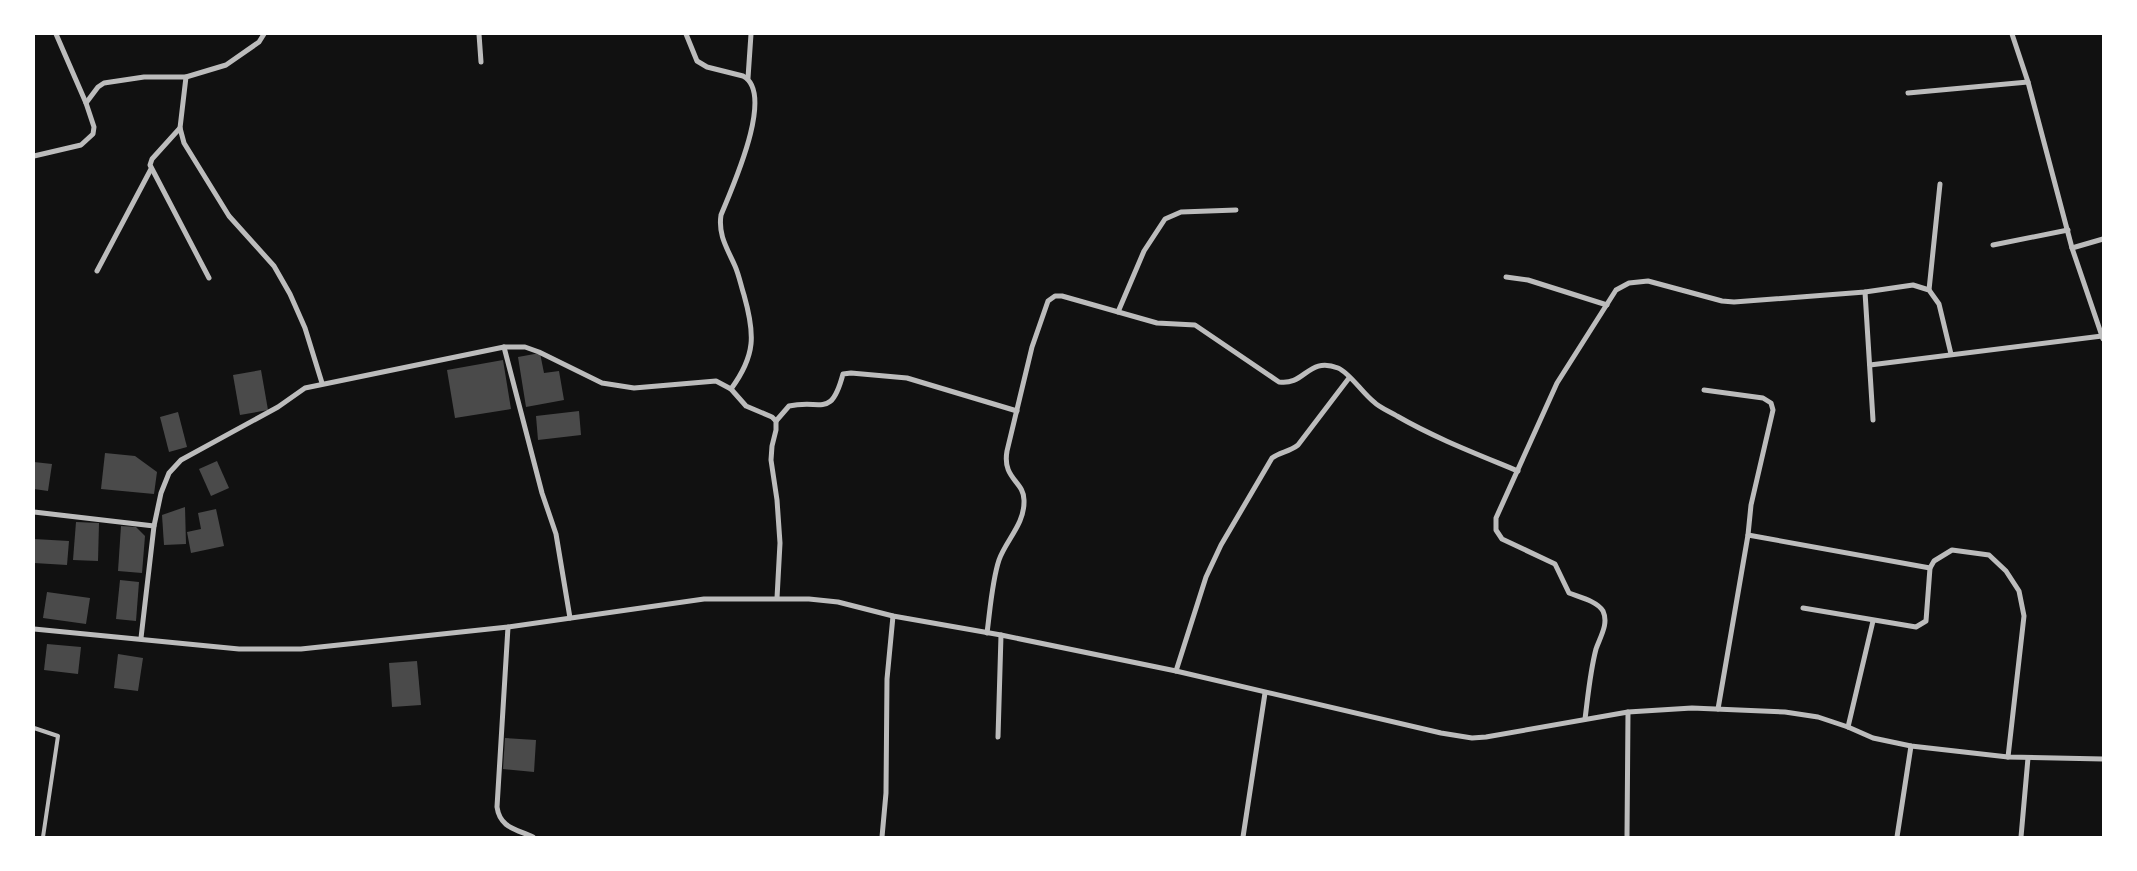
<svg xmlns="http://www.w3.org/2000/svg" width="2137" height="871" font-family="Poppins,sans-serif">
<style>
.building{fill:#4a4a4a}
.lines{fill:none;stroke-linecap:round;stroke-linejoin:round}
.service{stroke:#bcbcbc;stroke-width:4}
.minor{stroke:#bcbcbc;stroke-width:5}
</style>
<rect width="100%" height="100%" fill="#111"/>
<g class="building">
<polygon points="540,353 544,373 559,371 564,400 526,407 518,357"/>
<polygon points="503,360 511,409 455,418 447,370"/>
<polygon points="261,370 268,410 240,415 233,375"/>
<polygon points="579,411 581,435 538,440 536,416"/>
<polygon points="178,412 187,447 169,452 160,417"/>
<polygon points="105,453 135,456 157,472 154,494 101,489"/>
<polygon points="217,461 229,488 211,496 199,469"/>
<polygon points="34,462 52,464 48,491 34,489"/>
<polygon points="185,507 186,544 164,545 162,515"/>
<polygon points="216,509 224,546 191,553 187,532 201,529 198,513"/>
<polygon points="76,522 99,523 98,561 73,560"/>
<polygon points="121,526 136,527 145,536 142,573 118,571"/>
<polygon points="34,539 69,541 67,565 34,563"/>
<polygon points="120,580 139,582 136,621 116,619"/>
<polygon points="47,592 90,598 86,624 43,618"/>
<polygon points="47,644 81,647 78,674 44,670"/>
<polygon points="118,654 143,658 138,691 114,688"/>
<polygon points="417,661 421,705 392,707 389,663"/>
<polygon points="505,738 536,740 534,772 503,769"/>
</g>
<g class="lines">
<polyline class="service" points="34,728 58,736 43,837"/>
<g class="minor">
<polyline points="56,34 86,103"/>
<polyline points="479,34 481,62"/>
<path d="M686,34l11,27 10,6 36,9c33,17 -12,114 -22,139 -3,20 6,33 14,51 4,9 6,20 9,29 11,39 12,60 -13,94"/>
<polyline points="2012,34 2028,82 2072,248 2103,339"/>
<polyline points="186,77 180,128 184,143 229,216 274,266 290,294 305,328 322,383"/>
<polyline points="748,78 751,34"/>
<polyline points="1908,93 2028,82"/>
<polyline points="180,128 152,159 150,165 209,278"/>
<polyline points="34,156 81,145 93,134 94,127 86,103 98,87 104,83 144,77 186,77 226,65 259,42 264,34"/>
<polyline points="1993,245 2068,230"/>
<polyline points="2072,248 2103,239"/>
<polyline points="97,271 151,169"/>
<polyline points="1506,277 1528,280 1607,305"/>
<polyline points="1929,290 1940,184"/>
<polyline points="1865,292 1873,420"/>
<polyline points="1118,312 1144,251 1165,219 1181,212 1236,210"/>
<polyline points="504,347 542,493 556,534 570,618"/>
<polyline points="1870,365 2102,336"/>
<polyline points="1704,390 1763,398 1771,403 1773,410 1751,505 1748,535 1718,709"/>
<path d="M776,421l13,-15c33,-7 42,13 54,-32l8,-1 56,5 110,33"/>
<polyline points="34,512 154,526"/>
<polyline points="1748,535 1930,568"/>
<polyline points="1803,608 1916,627 1926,621 1930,568 1934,561 1952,550 1989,555 2006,571 2019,591 2024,616 2008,757"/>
<path d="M508,627l-11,180c3,21 19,22 36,30"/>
<polyline points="34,629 239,649 301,649 508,627 704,599 809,599 838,602 893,616 1001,635 1176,671 1441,733 1472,738 1486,737 1628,712 1692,708 1785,712 1818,717 1848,727 1873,738 1911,746 2008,757 2103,759"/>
<path d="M987,633c3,-22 5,-52 12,-73 7,-20 26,-36 25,-60 0,-19 -22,-21 -17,-49l25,-104 16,-46 7,-5h7l95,27 38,2 84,57c26,4 29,-26 59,-14 12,5 25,26 36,34 6,6 15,9 23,14 38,22 80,38 121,55"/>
<polyline points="141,638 154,526 161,493 169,473 181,460 278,407 305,388 504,347 525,347 539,352 602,383 634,388 716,381 731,389 746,406 772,417 776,421 776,430 772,446 771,460 777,500 780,543 777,598"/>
<path d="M1176,671l30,-94 15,-32 51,-87c8,-6 17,-6 26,-13l51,-67"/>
<path d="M1585,719c3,-23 5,-47 11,-70 4,-12 13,-25 7,-38 -6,-10 -24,-14 -34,-18l-14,-29 -53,-25 -6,-9v-12l61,-135 59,-93 13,-7 19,-2 74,20 12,1 131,-10 48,-7 16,5 10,14 12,50"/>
<polyline points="1848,727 1873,621"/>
<polyline points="998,737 1001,635"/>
<polyline points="882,837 886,793 887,679 893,616"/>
<polyline points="1243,837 1265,693"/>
<polyline points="1627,837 1628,712"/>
<polyline points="1897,837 1911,746"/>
<polyline points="2021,837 2028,758"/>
</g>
</g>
<rect width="2137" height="871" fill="none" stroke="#ffffff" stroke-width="70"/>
</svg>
